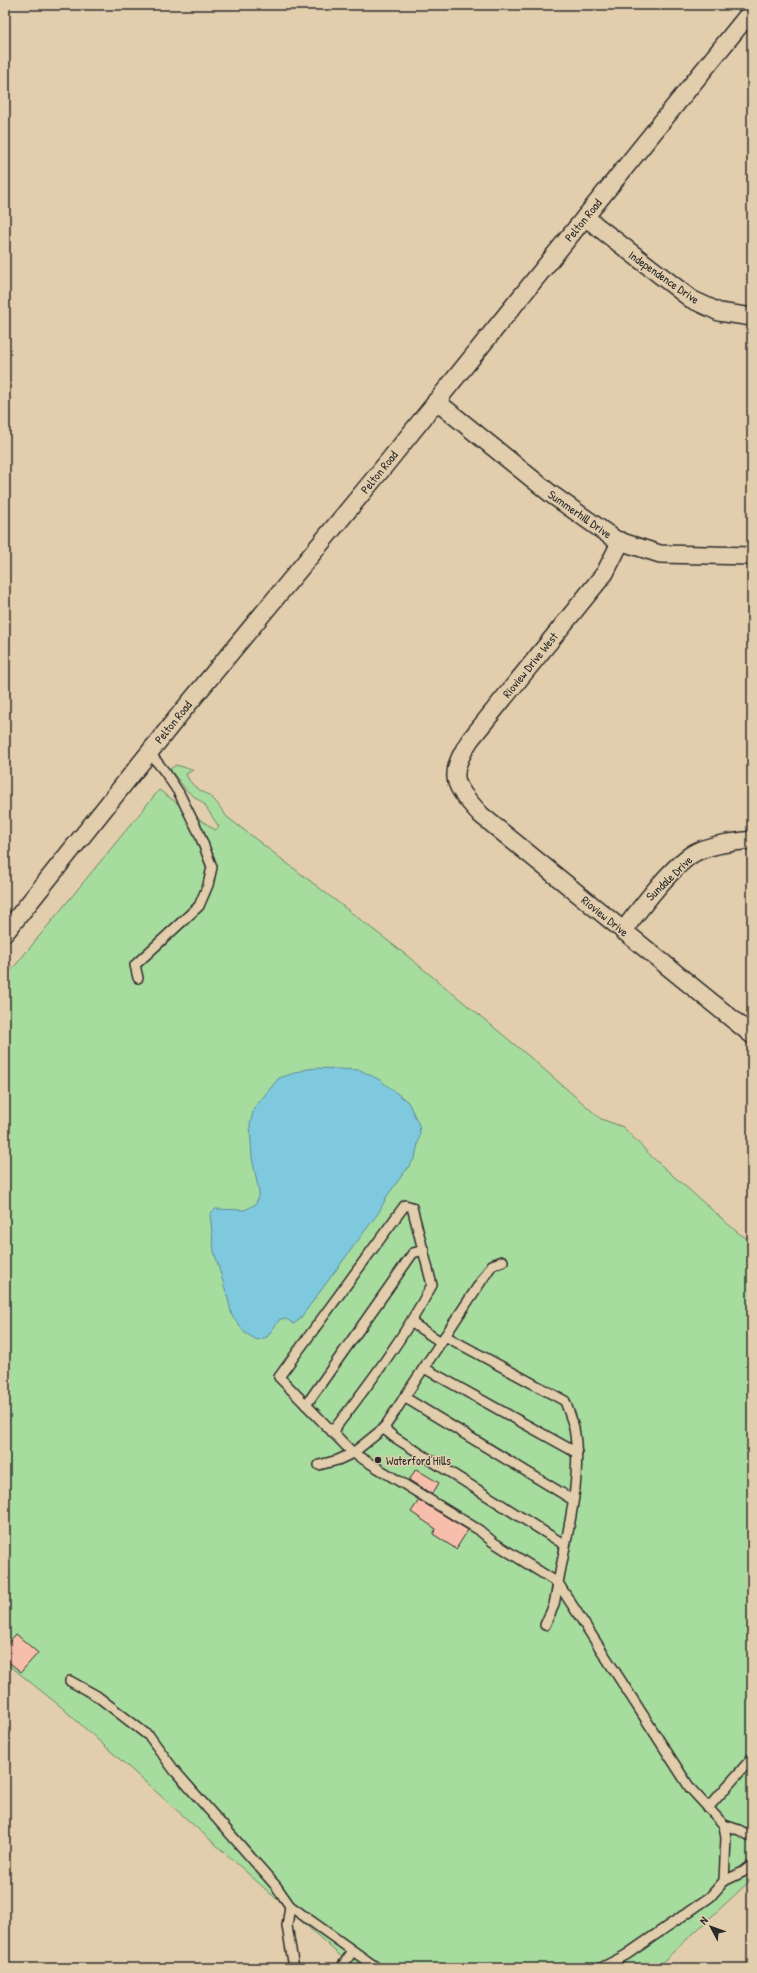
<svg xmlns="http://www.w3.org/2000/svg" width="757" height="1973" font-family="'Patrick Hand',sans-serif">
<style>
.green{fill:#a7dc9f;stroke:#698465}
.water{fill:#7fc9df;stroke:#5d8a97}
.building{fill:#f7bfab;stroke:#2b2b2b}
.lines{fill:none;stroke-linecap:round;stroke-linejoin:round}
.service-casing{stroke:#2b2b2b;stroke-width:12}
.minor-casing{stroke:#2b2b2b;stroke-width:20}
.service{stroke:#e2cead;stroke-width:9}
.minor{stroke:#e2cead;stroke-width:17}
.poi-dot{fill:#2b2b2b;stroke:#e2cead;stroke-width:1.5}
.labels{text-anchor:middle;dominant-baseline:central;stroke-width:3;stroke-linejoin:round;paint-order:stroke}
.street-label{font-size:12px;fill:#2b2b2b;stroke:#e2cead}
.poi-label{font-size:12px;fill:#2b2b2b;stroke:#e2cead;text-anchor:start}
</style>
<rect width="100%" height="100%" fill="#e2cead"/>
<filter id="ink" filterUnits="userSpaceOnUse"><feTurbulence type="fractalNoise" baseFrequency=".025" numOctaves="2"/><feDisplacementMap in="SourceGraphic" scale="8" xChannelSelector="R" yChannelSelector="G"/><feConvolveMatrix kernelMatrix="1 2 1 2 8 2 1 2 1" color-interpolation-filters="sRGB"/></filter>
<g filter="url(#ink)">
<path class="green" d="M176,765l17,5 -7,4c5,12 11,14 22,21 8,5 13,14 19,22l178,137 126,104 70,61 22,8 30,31 84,74 15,10v637l-96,89h-302l-294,-262 -55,-44v-684l154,-188 56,40 4,-3 -15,-23 -18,-14 -16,-21z"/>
<polygon class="water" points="318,1068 360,1070 380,1080 408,1102 419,1125 420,1134 415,1158 387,1196 379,1212 299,1320 294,1324 286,1319 280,1319 267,1337 257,1340 245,1333 232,1316 228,1299 214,1251 210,1214 215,1209 245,1210 256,1204 259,1192 252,1158 250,1125 254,1108 279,1078 307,1069"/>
<g class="building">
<polygon points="416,1469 439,1483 432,1494 409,1480"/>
<polygon points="419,1500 468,1530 456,1549 433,1534 436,1529 411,1512"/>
<polygon points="16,1634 38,1653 21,1672 5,1659 5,1647"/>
</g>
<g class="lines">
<defs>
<g id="service">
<polyline points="138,978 135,965 199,906 208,885 212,867 199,833 179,793 165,772 149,752"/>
<polyline points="412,1323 441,1342"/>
<path d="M445,1336l120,65c3,9 7,18 9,27 9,50 -7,105 -16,155l132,205 34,37 2,13 -2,43 -14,16 -84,58 -25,13"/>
<polyline points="424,1368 577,1453"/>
<polyline points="404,1397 573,1500"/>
<polyline points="306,1405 413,1253 424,1250"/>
<polyline points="383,1428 394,1437 565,1545"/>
<path d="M332,1432c38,-49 71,-93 100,-147l-20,-78 -7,-2 -126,172 74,76 126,77 14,12 65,41 -4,22 -9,20"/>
<polyline points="319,1465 338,1460 353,1453 384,1428 492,1265 503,1261"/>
<polyline points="70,1681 97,1696 150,1737 174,1770 276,1886 290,1906 377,1968"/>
<polyline points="708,1808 752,1758"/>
<polyline points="724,1825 739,1830 752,1837"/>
<polyline points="724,1881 743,1872 752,1865"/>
<polyline points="290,1906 287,1926 294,1968"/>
<polyline points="341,1968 352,1952"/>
</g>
<g id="minor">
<polyline points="585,217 691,299 719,312 752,317"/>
<polyline points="436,401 551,494 616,540 660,554 752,556"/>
<path d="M621,541l-16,32 -135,167c-23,37 -17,44 11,75l271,220"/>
<path d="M623,931c16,-21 52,-70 75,-80 17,-7 36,-9 54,-11"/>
<polyline points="5,933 180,714 378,474 752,10"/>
</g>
</defs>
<use href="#service" class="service-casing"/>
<use href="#minor" class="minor-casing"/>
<use href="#service" class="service"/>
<use href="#minor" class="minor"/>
</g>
</g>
<circle class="poi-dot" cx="378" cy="1460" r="4"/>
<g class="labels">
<g class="street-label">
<text transform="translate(583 220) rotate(-51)">Pelton Road</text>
<text transform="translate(664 277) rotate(35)">Independence Drive</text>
<text transform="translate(379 472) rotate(-51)">Pelton Road</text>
<text transform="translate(580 514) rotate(35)">Summerhill Drive</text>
<text transform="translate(530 665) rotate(-51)">Rioview Drive West</text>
<text transform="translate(173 722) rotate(-51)">Pelton Road</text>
<text transform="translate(669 878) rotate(-44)">Sundale Drive</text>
<text transform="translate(605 916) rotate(39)">Rioview Drive</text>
</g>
<g class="poi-label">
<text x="386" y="1460">Waterford Hills</text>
</g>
</g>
<rect width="757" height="1973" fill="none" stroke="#e2cead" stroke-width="20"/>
<rect x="10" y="10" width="737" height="1953" fill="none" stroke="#2b2b2b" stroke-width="1.5" filter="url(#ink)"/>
<g transform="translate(711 1927) rotate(311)" stroke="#e2cead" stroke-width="3" paint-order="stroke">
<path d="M0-3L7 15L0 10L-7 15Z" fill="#2b2b2b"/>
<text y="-6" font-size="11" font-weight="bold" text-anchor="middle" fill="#2b2b2b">N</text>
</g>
</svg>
